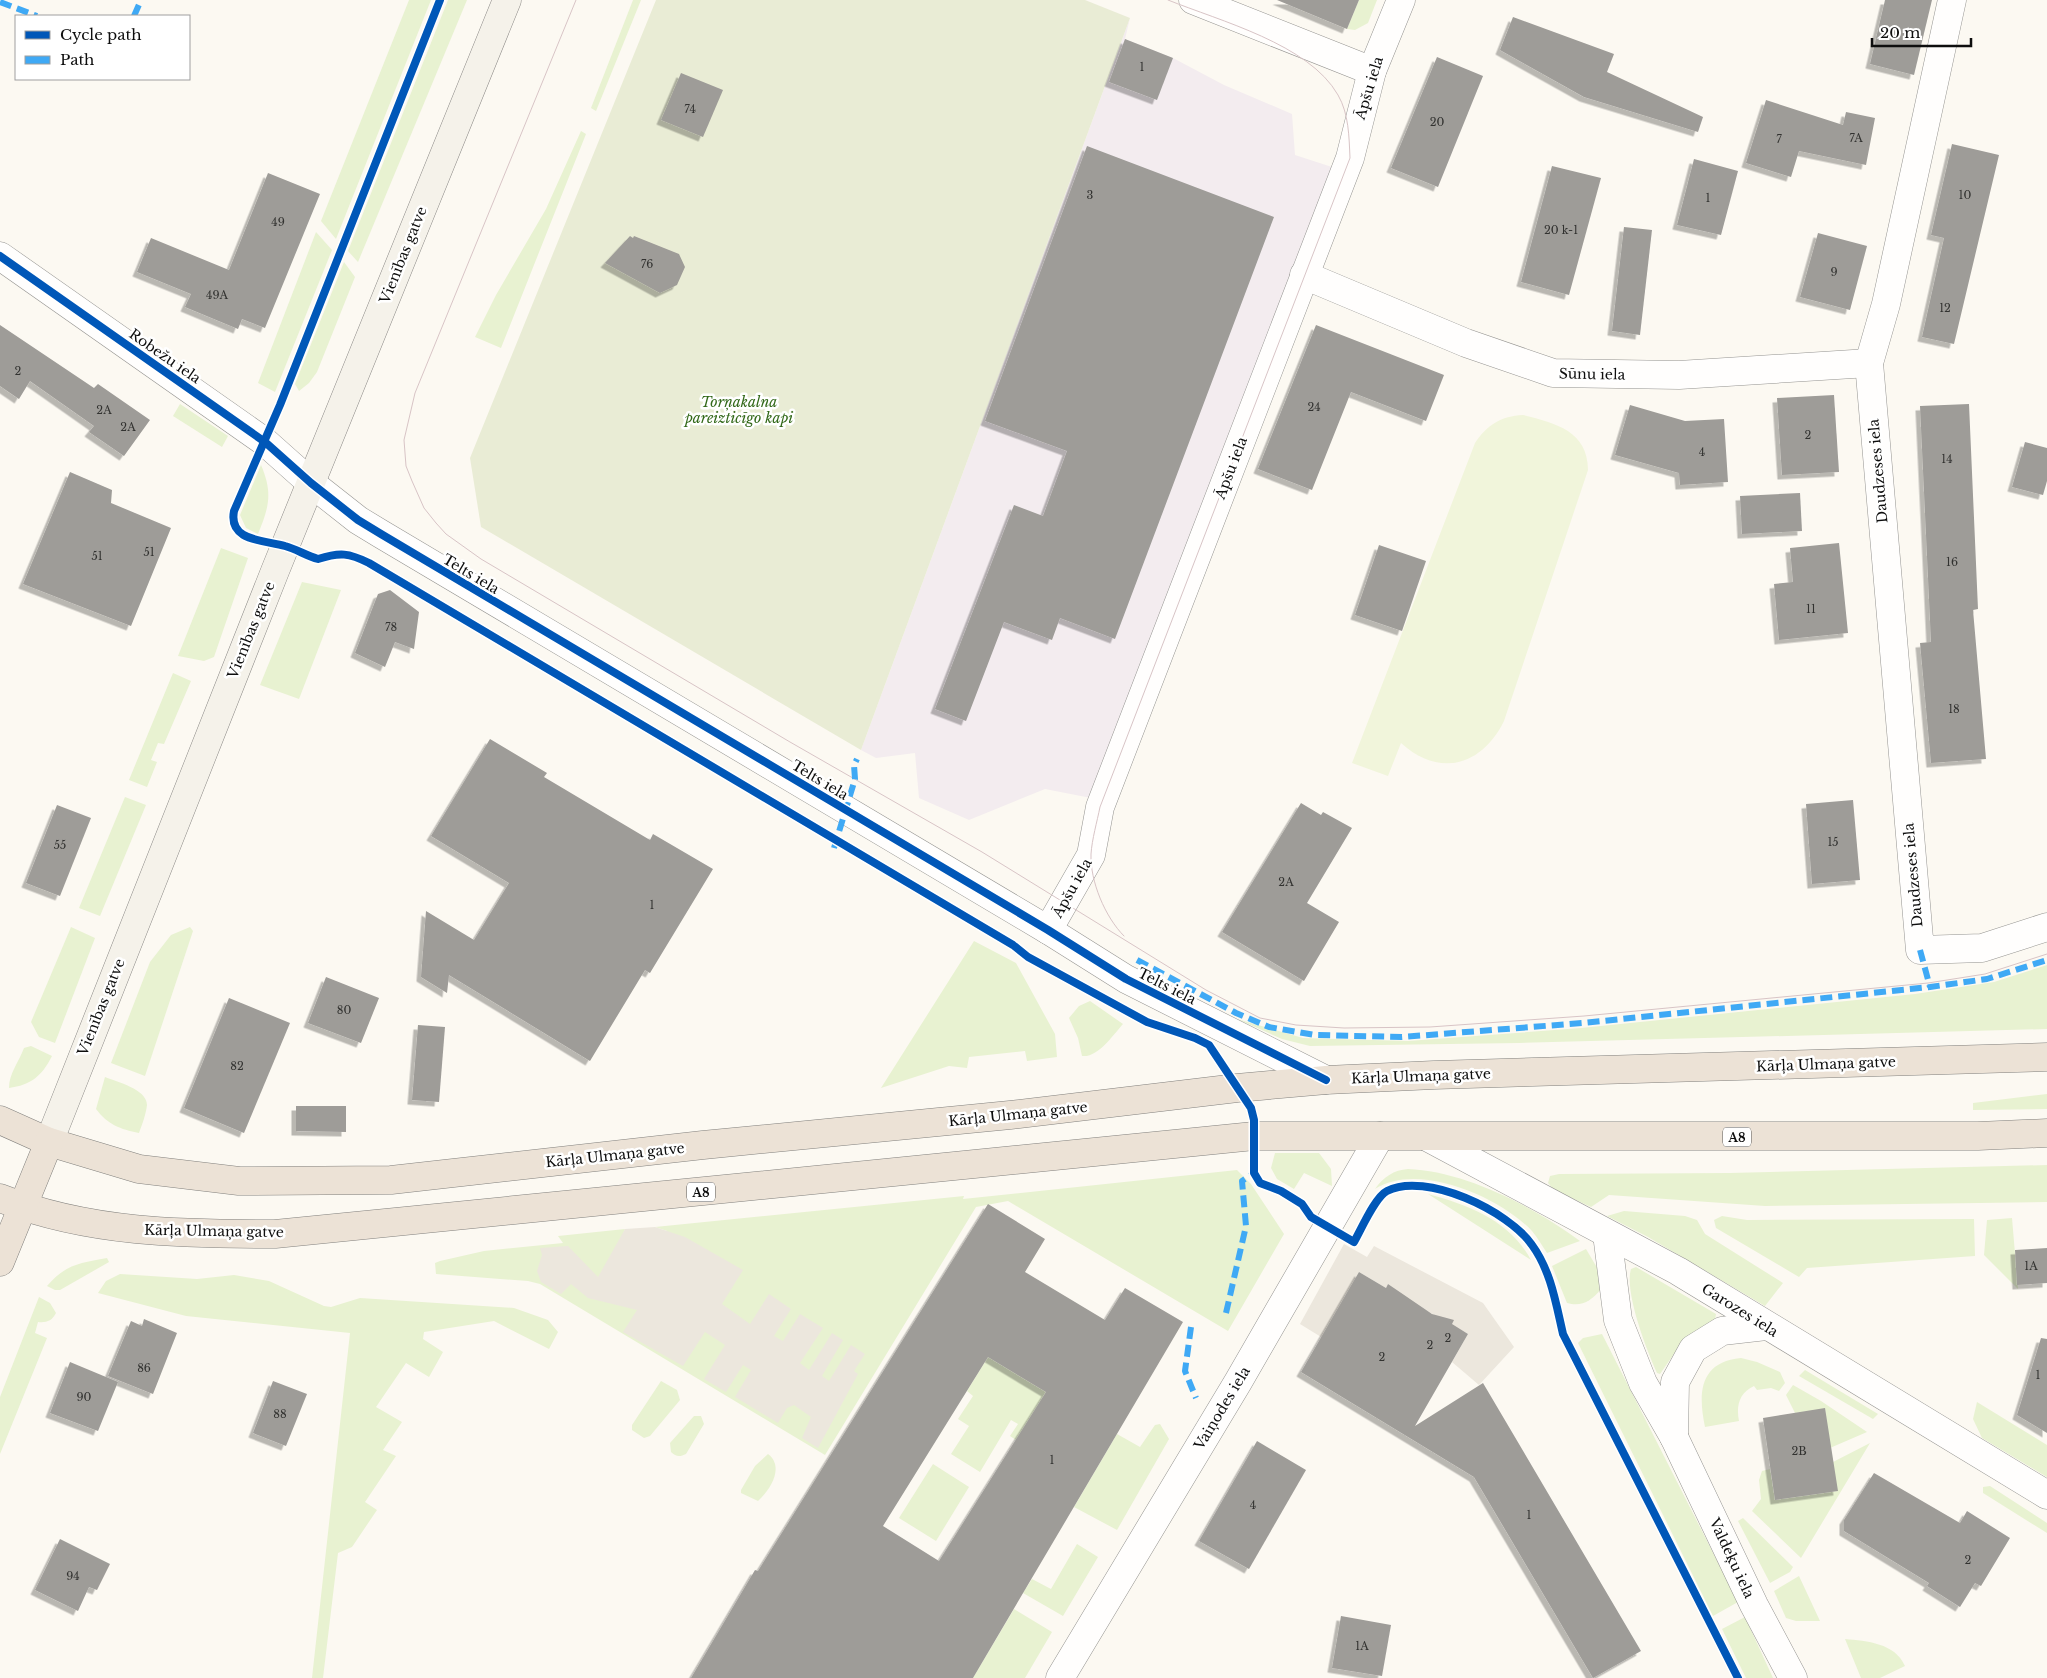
<svg xmlns="http://www.w3.org/2000/svg" width="2047" height="1678" font-family="'Libre Baskerville',serif">
<style>
.industrial{fill:#f3ecef}
.green{fill:#e8f2d1}
.cemetery{fill:#e9ecd5}
.pitch{fill:#f1f5db}
.plaza{fill:#ece7dd}
.building{fill:#9e9c98;fill-rule:evenodd;filter:url(#shadow)}
.lines{fill:none;stroke-linecap:round;stroke-linejoin:round}
.minor-casing{stroke:#959491;stroke-width:29}
.tertiary-casing{stroke:#959491;stroke-width:29}
.secondary-casing{stroke:#8c8a87;stroke-width:29}
.trunk-casing{stroke:#82817e;stroke-width:29}
.minor{stroke:#fffefd;stroke-width:28}
.tertiary{stroke:#fffefd;stroke-width:28}
.secondary{stroke:#f5f2ea;stroke-width:28}
.trunk{stroke:#ece2d6;stroke-width:28}
.tram{stroke:#d8c4c6;stroke-width:1}
.quiet{stroke:#3fa9f5;stroke-width:6;stroke-dasharray:12 6;stroke-linecap:butt}
.cycleway-casing{stroke:#fff;stroke-width:11}
.cycleway{stroke:#0057b8;stroke-width:8}
.labels{text-anchor:middle;dominant-baseline:central;stroke-width:5;stroke-linejoin:round;paint-order:stroke}
.number-label{font-size:11px;fill:#323230}
.shield{fill:#fff;stroke:#565656;stroke-width:1}
.shield-label{font-size:12px;font-weight:bold;fill:#0e0e0e}
.street-label{font-size:14px;fill:#0e0e0e;stroke:#fff}
.park-label{font-size:14px;font-style:italic;fill:#33691a;stroke:#fff}
</style>
<defs>
<filter id="shadow"><feDropShadow dx="-4.5" dy="4.5" stdDeviation="0" flood-color="#0004"/></filter>
</defs>
<rect width="100%" height="100%" fill="#fcf9f2"/>
<polygon class="industrial" points="1130,18 1125,39 1173,58 1224,85 1292,114 1295,155 1335,168 1091,798 1045,789 969,820 919,798 915,753 876,758 861,750"/>
<g class="green">
<polygon points="409,0 431,0 336,239 321,221"/>
<polygon points="448,0 467,0 358,262 348,251"/>
<polygon points="633,0 641,0 596,111 591,108"/>
<polygon points="1359,0 1377,0 1368,23 1355,30 1347,29"/>
<polygon points="581,131 586,134 501,348 475,337 496,295 546,209"/>
<polygon points="316,232 332,250 275,392 258,383"/>
<polygon points="344,262 355,277 317,372 309,383 299,391 295,384"/>
<polygon points="180,404 228,436 222,447 173,416"/>
<path d="M261,465c12,28 8,42 -3,69l-12,-6 -6,-13z"/>
<polygon points="221,548 248,558 214,657 204,661 178,656"/>
<polygon points="302,582 341,590 299,699 260,685"/>
<polygon points="173,673 191,681 164,744 158,743 151,760 157,762 147,787 129,780"/>
<polygon points="125,797 146,805 100,916 79,908"/>
<polygon points="71,927 95,938 55,1043 39,1037 31,1022"/>
<polygon points="190,927 193,931 145,1076 111,1063 150,962 171,935"/>
<polygon points="974,941 1016,963 1055,1034 1057,1057 1027,1061 1025,1051 969,1057 967,1068 949,1066 881,1088"/>
<polygon points="2047,965 2047,1029 1519,1043 1310,1046 1282,1039 1237,1019 1303,1038 1408,1041 1581,1028 1915,994 1994,982"/>
<path d="M1090,1001l33,23c-10,11 -25,34 -41,32l-4,-18 -9,-20 10,-12z"/>
<path d="M31,1046l21,10c-10,20 -21,29 -43,32 0,-15 10,-26 15,-40z"/>
<path d="M105,1077c12,5 42,12 42,28 -1,9 -5,20 -8,28 -19,-4 -31,-8 -43,-24z"/>
<polygon points="2047,1094 2047,1109 1973,1110 1973,1103"/>
<polygon points="1275,1153 1319,1153 1331,1169 1332,1186 1304,1173 1294,1189 1277,1179 1271,1168"/>
<polygon points="2047,1165 2047,1202 1765,1206 1609,1195 1591,1207 1554,1190 1548,1183 1550,1176 1559,1174 1729,1173"/>
<path d="M1408,1169c57,2 126,38 172,72l-33,12c-5,-7 -9,-15 -15,-22 -32,-34 -114,-70 -157,-42 8,-12 19,-19 33,-20z"/>
<polygon points="1237,1170 1251,1184 1284,1234 1228,1331 1008,1201 976,1207 825,1455 540,1284 528,1281 436,1274 435,1263 440,1261 484,1251 563,1243 558,1236 625,1229 622,1236 667,1231 655,1227 964,1196 963,1199"/>
<path d="M1428,1194c41,11 82,27 103,66z"/>
<polygon points="1624,1211 1685,1216 1697,1220 1705,1234 1783,1283 1765,1306 1648,1237 1607,1216"/>
<polygon points="1722,1216 1747,1220 1974,1219 1975,1256 1807,1268 1799,1277 1716,1228 1714,1220"/>
<polygon points="2012,1218 2018,1289 1984,1255 1987,1220"/>
<path d="M1586,1249l13,22 2,18c-10,12 -19,18 -34,14l-15,-37z"/>
<path d="M107,1258l2,4 -49,28h-5l-8,-4c19,-22 33,-23 60,-28z"/>
<path d="M1636,1267l80,47 -1,6 -30,18 -25,36 -3,-1c-10,-22 -33,-81 -26,-104z"/>
<polygon points="120,1274 197,1279 234,1275 269,1281 324,1306 331,1307 360,1298 514,1308 548,1320 558,1332 549,1349 494,1321 424,1332 423,1339 443,1352 429,1377 406,1363 376,1407 402,1422 383,1450 396,1456 365,1502 377,1510 352,1547 338,1553 323,1678 312,1678 350,1333 186,1316 98,1293 106,1281"/>
<path d="M39,1297l11,6 6,10c-4,8 -10,10 -18,9l-3,11 12,5 -47,116v-57z"/>
<polygon points="1602,1334 1738,1602 1713,1616 1578,1343 1583,1338"/>
<polygon points="988,1357 1046,1392 1016,1440 1010,1436 1018,1424 1011,1420 980,1472 951,1454 969,1426 958,1419 973,1396 967,1391"/>
<path d="M1741,1358l16,4 23,10 5,11 -6,8 -8,-3 -14,2 -3,-4c-15,7 -18,20 -15,35l-34,6c-7,-33 -6,-65 36,-69z"/>
<polygon points="1805,1370 1878,1414 1873,1419 1799,1376"/>
<polygon points="661,1381 677,1390 680,1400 650,1436 644,1438 632,1430 632,1425"/>
<polygon points="1793,1385 1821,1401 1867,1432 1830,1448 1825,1409 1795,1413 1786,1395"/>
<polygon points="1977,1402 2047,1445 2047,1477 1982,1438 1973,1419"/>
<path d="M694,1416h7l3,8 -18,30c-6,3 -10,3 -15,-2l-1,-9z"/>
<polygon points="1160,1424 1169,1439 1117,1530 1074,1507 1117,1434 1140,1447 1155,1425"/>
<polygon points="1870,1443 1801,1558 1752,1511 1761,1499 1759,1480 1762,1471 1770,1469 1775,1500 1837,1491 1833,1462"/>
<path d="M768,1454c17,13 2,36 -10,47l-17,-8v-3l14,-24z"/>
<polygon points="933,1464 969,1487 936,1541 899,1518"/>
<polygon points="1990,1486 2047,1523 2047,1533 1983,1493 1983,1487"/>
<polygon points="1743,1518 1793,1567 1790,1572 1770,1583 1738,1521"/>
<polygon points="1077,1544 1098,1557 1063,1616 1023,1593 1032,1579 1051,1589"/>
<polygon points="1799,1576 1820,1621 1796,1621 1786,1618 1774,1591"/>
<polygon points="1014,1609 1052,1632 1025,1678 973,1678"/>
<polygon points="1745,1617 1773,1678 1746,1678 1722,1629"/>
<path d="M1845,1639c22,2 50,4 60,27l-25,12h-19z"/>
</g>
<polygon class="cemetery" points="656,0 1085,0 1130,18 861,750 481,527 470,458"/>
<path class="pitch" d="M1523,415c32,8 65,16 65,55l-84,251c-22,45 -65,57 -103,22l-13,33 -36,-13 123,-320c12,-18 26,-27 48,-28z"/>
<g class="plaza">
<polygon points="655,1227 685,1237 743,1270 722,1304 750,1324 769,1294 791,1309 774,1336 783,1341 800,1314 823,1328 800,1363 809,1370 832,1333 843,1340 822,1376 829,1381 851,1345 865,1354 854,1371 858,1374 818,1448 802,1438 811,1417 794,1405 787,1408 778,1423 735,1397 751,1370 743,1365 726,1392 704,1379 725,1345 705,1332 683,1366 623,1332 637,1310 588,1298 571,1284 561,1294 541,1282 537,1271 542,1255 540,1248 568,1246 598,1277 625,1229"/>
<polygon points="1344,1244 1367,1257 1374,1246 1483,1303 1514,1347 1479,1385 1452,1362 1468,1334 1413,1303 1388,1284 1386,1288 1359,1272 1326,1340 1300,1324"/>
</g>
<g class="building">
<polygon points="1277,0 1359,0 1347,29"/>
<polygon points="1885,0 1932,0 1914,75 1870,64"/>
<polygon points="1513,17 1614,54 1607,72 1703,117 1698,132 1584,97 1500,50"/>
<polygon points="1125,39 1173,58 1157,100 1109,82"/>
<polygon points="1437,57 1483,76 1438,187 1391,168"/>
<polygon points="681,73 723,90 703,137 661,120"/>
<polygon points="1766,100 1843,125 1846,112 1875,118 1866,165 1799,151 1791,177 1746,163"/>
<polygon points="1952,144 1999,155 1954,344 1922,337 1944,238 1931,235"/>
<polygon points="1087,146 1274,217 1115,639 1060,618 1052,640 1004,622 966,721 935,709 1014,505 1043,516 1067,451 985,421"/>
<polygon points="1694,159 1738,171 1721,235 1677,225"/>
<polygon points="1552,166 1601,178 1569,295 1521,282"/>
<polygon points="268,173 320,194 265,328 242,319 238,329 185,307 191,294 137,272 151,238 229,270"/>
<polygon points="1624,227 1652,230 1640,335 1612,331"/>
<polygon points="1818,233 1867,246 1850,310 1800,297"/>
<polygon points="630,236 633,238 634,236 679,254 685,267 677,285 660,293 605,263"/>
<polygon points="0,325 94,388 98,384 150,420 124,456 89,432 94,426 30,381 19,399 0,386"/>
<polygon points="1316,325 1444,375 1426,421 1351,392 1312,490 1258,469"/>
<polygon points="1834,395 1839,472 1782,475 1777,398"/>
<polygon points="1969,404 1978,609 1973,610 1986,759 1931,763 1920,643 1931,642 1920,406"/>
<polygon points="1630,405 1685,421 1724,419 1728,482 1680,485 1679,473 1615,455"/>
<polygon points="2025,442 2047,448 2047,481 2043,495 2012,487"/>
<polygon points="70,472 112,490 111,503 171,528 131,626 23,584"/>
<polygon points="1800,493 1802,531 1742,534 1740,496"/>
<polygon points="1839,543 1848,633 1779,640 1774,584 1793,582 1790,548"/>
<polygon points="1379,545 1426,561 1402,631 1355,615"/>
<polygon points="390,590 419,612 414,649 395,642 385,667 355,653 378,594"/>
<polygon points="490,739 547,773 544,777 650,840 653,834 713,869 650,973 645,970 590,1061 449,975 447,993 421,977 426,911 474,940 509,883 431,836"/>
<polygon points="1853,800 1860,880 1812,884 1806,804"/>
<polygon points="1301,803 1321,815 1323,812 1352,828 1307,903 1339,922 1304,981 1222,932"/>
<polygon points="57,805 91,818 60,896 26,883"/>
<polygon points="326,977 379,998 361,1043 308,1023"/>
<polygon points="229,998 290,1023 244,1133 184,1108"/>
<polygon points="418,1025 445,1027 439,1102 412,1100"/>
<polygon points="296,1106 346,1106 346,1132 296,1131"/>
<path d="M988,1204l57,35 -20,33 80,48 20,-32 58,34 -210,356h-282l64,-108 3,1zM988,1357l58,35 -107,169 -56,-35z"/>
<polygon points="2047,1248 2047,1283 2017,1285 2015,1250"/>
<polygon points="1359,1272 1386,1288 1388,1284 1432,1314 1454,1320 1452,1324 1468,1334 1415,1426 1483,1383 1641,1651 1593,1678 1474,1477 1301,1372"/>
<polygon points="144,1319 177,1333 153,1394 108,1376 131,1321 142,1326"/>
<polygon points="2041,1338 2047,1339 2047,1433 2017,1415"/>
<polygon points="70,1362 118,1382 98,1431 50,1413"/>
<polygon points="273,1381 307,1394 286,1446 253,1433"/>
<polygon points="1825,1408 1838,1491 1775,1500 1763,1418"/>
<polygon points="1257,1441 1306,1470 1249,1569 1199,1541"/>
<polygon points="1874,1473 1960,1523 1967,1511 2010,1538 1981,1586 1975,1583 1960,1607 1927,1586 1929,1583 1844,1531 1844,1520"/>
<polygon points="60,1539 110,1564 97,1590 89,1587 78,1611 35,1590"/>
<polygon points="1341,1616 1391,1625 1382,1676 1332,1668"/>
</g>
<g class="lines">
<defs>
<g id="minor">
<polyline points="1193,0 1372,71"/>
<polyline points="1952,0 1886,304 1869,363 1920,950 1982,948 2047,927"/>
<polyline points="0,256 265,442 311,483"/>
<polyline points="1304,275 1466,343 1553,373 1679,375 1869,363"/>
<polyline points="1048,930 1091,855 1100,807 1350,158 1372,71 1401,0"/>
<polyline points="1427,1137 1678,1271 2047,1495"/>
<polyline points="1607,1234 1618,1320 1643,1383 1674,1437 1754,1605 1793,1678"/>
<polyline points="1674,1437 1675,1382 1693,1349 1722,1331 1766,1326"/>
<polyline points="1060,1678 1238,1382 1380,1136"/>
</g>
<polyline id="tertiary" points="311,483 358,520 381,534 1048,930 1126,979 1326,1080"/>
<polyline id="secondary" points="49,1142 275,571 507,0"/>
<g id="trunk">
<polyline points="0,1120 49,1142 139,1169 239,1181 391,1180 703,1145 1010,1115 1237,1088 1326,1080 1434,1075 2047,1057"/>
<path d="M0,1198c88,35 182,36 275,36l979,-98h724l69,-3"/>
<polyline points="0,1262 49,1142"/>
</g>
</defs>
<use href="#minor" class="minor-casing"/>
<use href="#tertiary" class="tertiary-casing"/>
<use href="#secondary" class="secondary-casing"/>
<use href="#trunk" class="trunk-casing"/>
<use href="#minor" class="minor"/>
<use href="#tertiary" class="tertiary"/>
<use href="#secondary" class="secondary"/>
<use href="#trunk" class="trunk"/>
<g class="tram">
<polyline points="576,0 415,393 404,440 406,466 412,481 424,508 436,523 446,534 481,559 790,742 982,852 1206,990 1260,1018 1296,1025 1344,1028 1430,1027 1584,1016 1928,983 1985,974 2047,954"/>
<path d="M1124,936c-19,-19 -34,-55 -33,-82 1,-15 6,-32 9,-47l250,-649c-1,-21 -1,-44 -12,-63 -29,-51 -118,-74 -170,-95"/>
</g>
<g class="quiet">
<polyline points="0,2 37,16"/>
<polyline points="134,16 141,0"/>
<polyline points="834,848 855,779 854,765 857,759"/>
<polyline points="1920,950 1930,987"/>
<polyline points="1137,960 1236,1013 1269,1027 1315,1035 1402,1037 1583,1023 1930,987 1987,979 2047,960"/>
<polyline points="1226,1313 1246,1226 1242,1181 1254,1173"/>
<polyline points="1191,1327 1185,1371 1196,1398"/>
</g>
<defs>
<g id="cycleway">
<path d="M440,0l-160,405 -46,106c-6,31 31,29 51,35 11,3 22,10 33,13 22,-7 31,-6 51,4l644,382 15,12 119,65 48,16 14,7 42,63 3,12v53l6,10 21,8 21,13 9,13 43,25c7,-12 21,-45 33,-51 38,-20 122,20 145,54 19,26 24,59 31,89l175,344"/>
<polyline points="0,256 265,442 311,483 358,520 381,534 1048,930 1126,979 1326,1080"/>
</g>
</defs>
<use href="#cycleway" class="cycleway-casing"/>
<use href="#cycleway" class="cycleway"/>
</g>
<g class="labels">
<g class="number-label">
<text x="1142" y="67">1</text>
<text x="690" y="109">74</text>
<text x="1437" y="122">20</text>
<text x="1856" y="138">7A</text>
<text x="1779" y="139">7</text>
<text x="1090" y="195">3</text>
<text x="1965" y="195">10</text>
<text x="1708" y="198">1</text>
<text x="278" y="222">49</text>
<text x="1561" y="230">20 k-1</text>
<text x="647" y="264">76</text>
<text x="1834" y="272">9</text>
<text x="217" y="295">49A</text>
<text x="1945" y="308">12</text>
<text x="18" y="371">2</text>
<text x="1314" y="407">24</text>
<text x="104" y="410">2A</text>
<text x="128" y="427">2A</text>
<text x="1808" y="435">2</text>
<text x="1702" y="452">4</text>
<text x="1947" y="459">14</text>
<text x="149" y="552">51</text>
<text x="97" y="556">51</text>
<text x="1952" y="562">16</text>
<text x="1811" y="609">11</text>
<text x="391" y="627">78</text>
<text x="1954" y="709">18</text>
<text x="1833" y="842">15</text>
<text x="60" y="845">55</text>
<text x="1286" y="882">2A</text>
<text x="652" y="905">1</text>
<text x="344" y="1010">80</text>
<text x="237" y="1066">82</text>
<text x="2031" y="1266">1A</text>
<text x="1448" y="1338">2</text>
<text x="1430" y="1345">2</text>
<text x="1382" y="1357">2</text>
<text x="144" y="1368">86</text>
<text x="2038" y="1375">1</text>
<text x="84" y="1397">90</text>
<text x="280" y="1414">88</text>
<text x="1799" y="1451">2B</text>
<text x="1052" y="1460">1</text>
<text x="1253" y="1505">4</text>
<text x="1529" y="1515">1</text>
<text x="1968" y="1560">2</text>
<text x="73" y="1576">94</text>
<text x="1362" y="1646">1A</text>
</g>
<g class="shield">
<rect x="1723" y="1127.5" width="28" height="19" rx="4"/>
<rect x="687" y="1182.5" width="28" height="19" rx="4"/>
</g>
<g class="shield-label">
<text x="1737" y="1137">A8</text>
<text x="701" y="1192">A8</text>
</g>
<g class="street-label">
<text transform="translate(1369 88) rotate(-73)">Āpšu iela</text>
<text transform="translate(403 255) rotate(-68)">Vienības gatve</text>
<text transform="translate(165 356) rotate(35)">Robežu iela</text>
<text transform="translate(1592 374) rotate(1)">Sūnu iela</text>
<text transform="translate(1231 468) rotate(-69)">Āpšu iela</text>
<text transform="translate(1878 471) rotate(-95)">Daudzeses iela</text>
<text transform="translate(471 574) rotate(31)">Telts iela</text>
<text transform="translate(251 630) rotate(-68)">Vienības gatve</text>
<text transform="translate(820 780) rotate(31)">Telts iela</text>
<text transform="translate(1913 875) rotate(-95)">Daudzeses iela</text>
<text transform="translate(1072 888) rotate(-61)">Āpšu iela</text>
<text transform="translate(1167 986) rotate(27)">Telts iela</text>
<text transform="translate(101 1007) rotate(-68)">Vienības gatve</text>
<text transform="translate(1826 1064) rotate(-2)">Kārļa Ulmaņa gatve</text>
<text transform="translate(1421 1076) rotate(-2)">Kārļa Ulmaņa gatve</text>
<text transform="translate(1018 1114) rotate(-6)">Kārļa Ulmaņa gatve</text>
<text transform="translate(615 1155) rotate(-6)">Kārļa Ulmaņa gatve</text>
<text transform="translate(214 1231) rotate(1)">Kārļa Ulmaņa gatve</text>
<text transform="translate(1740 1310) rotate(32)">Garozes iela</text>
<text transform="translate(1222 1408) rotate(-59)">Vaiņodes iela</text>
<text transform="translate(1732 1558) rotate(65)">Valdeķu iela</text>
</g>
<g class="park-label">
<text x="739" y="402">Torņakalna<tspan x="739" dy="16">pareizticīgo kapi</tspan></text>
</g>
</g>
<rect x="15" y="15" width="175" height="65" fill="#ffffff" stroke="#9f9f9f"/>
<rect x="25" y="31" width="25" height="8" fill="#0057b8" stroke="#9f9f9f"/>
<text x="60" y="40" font-size="15" fill="#0e0e0e">Cycle path</text>
<rect x="25" y="56" width="25" height="8" fill="#3fa9f5" stroke="#9f9f9f"/>
<text x="60" y="65" font-size="15" fill="#0e0e0e">Path</text>
<path d="M1872 38v8h99v-8" fill="none" stroke="#0e0e0e" stroke-width="2.5"/>
<text x="1880" y="38" font-size="15" fill="#0e0e0e" stroke="#ffffff" stroke-width="4" paint-order="stroke">20 m</text>
</svg>
